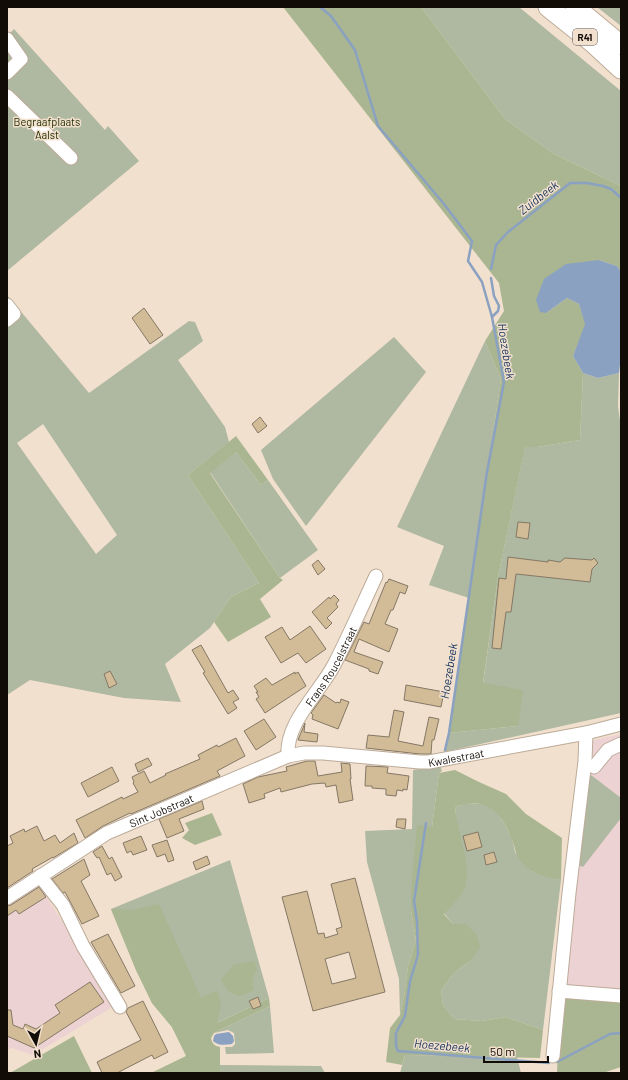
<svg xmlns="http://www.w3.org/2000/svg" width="628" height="1080" font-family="Barlow,sans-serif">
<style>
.education{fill:#edd2d3}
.green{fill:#afb8a0;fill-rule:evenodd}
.forest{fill:#a9b691}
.water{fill:#8aa1c1}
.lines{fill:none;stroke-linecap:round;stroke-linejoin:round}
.stream{stroke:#8aa1c1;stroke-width:2.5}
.building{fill:#d2bb97;stroke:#847865;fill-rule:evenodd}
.minor-casing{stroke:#bcab99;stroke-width:15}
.highway-casing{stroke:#bcab99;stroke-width:21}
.minor{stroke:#fff;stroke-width:13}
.highway{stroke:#fff;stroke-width:19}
.labels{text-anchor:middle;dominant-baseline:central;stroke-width:3;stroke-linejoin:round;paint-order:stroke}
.shield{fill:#f2e0ce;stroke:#554c42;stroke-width:1}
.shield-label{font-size:10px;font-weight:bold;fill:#120c06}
.park-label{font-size:11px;fill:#222e01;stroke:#f2e0ce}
.street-label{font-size:11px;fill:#120c06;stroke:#f2e0ce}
.water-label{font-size:12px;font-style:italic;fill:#12315c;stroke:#f2e0ce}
</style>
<rect width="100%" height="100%" fill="#f2e0ce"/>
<g class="education">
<polygon points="621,734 621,1003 553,997 580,743"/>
<polygon points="39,885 116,1005 33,1055 11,1048 7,1050 7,905"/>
</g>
<g class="green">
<polygon points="421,7 519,7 621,91 621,186 554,154 505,119"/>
<polygon points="597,7 621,7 621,26"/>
<polygon points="14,29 105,130 108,126 139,161 7,271 7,36"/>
<path d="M7,295l82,98 100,-72 6,1 8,19 -25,19 47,67 4,15 -41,33 71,108 -28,14 -21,31 -45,36 16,38 -57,-4 -94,-18 -23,15zM43,424l74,111 -21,19 -79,-111z"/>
<polygon points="394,337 426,372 306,526 273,479 261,450"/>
<polygon points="485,341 501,379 469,598 429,585 444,546 397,527"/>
<polygon points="583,373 598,378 619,373 618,406 621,428 621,713 444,752 449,733 518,726 483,684 498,577 525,446 537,447 580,440"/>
<polygon points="236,452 261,485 268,480 318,550 280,578 210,472"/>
<polygon points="440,766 442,771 439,773 432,827 411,890 411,910 416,940 408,966 404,997 400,1015 399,979 367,862 365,831 412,829 413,770"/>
<polygon points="591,775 621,798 621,818 583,867 578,865 585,785"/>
<polygon points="467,803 482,804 490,807 498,814 504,823 512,838 515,852 533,872 561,880 543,1030 506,1017 482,1021 454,1019 443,1005 441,990 454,973 470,961 453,924 444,913 464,890 455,807"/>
<polygon points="230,860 269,998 179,1041 172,1027 152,1003 136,970 111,909"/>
<polygon points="270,1006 274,1053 226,1054 225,1047 232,1047 235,1044 234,1033 228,1030 214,1033"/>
<polygon points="405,1055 517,1057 521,1073 400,1073"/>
<polygon points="220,1065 321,1066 325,1073 220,1073"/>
</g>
<g class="forest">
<polygon points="283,7 421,7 505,119 554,154 621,186 621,272 617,266 599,260 546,313 567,298 579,304 586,324 573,356 583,373 580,440 537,447 525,447 498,577 483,683 523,690 518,726 449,733 501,379 485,341 504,311 499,283"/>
<polygon points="236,436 268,480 261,485 236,452 210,473 280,578 283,580 260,599 271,617 228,642 214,622 231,597 259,583 188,475"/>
<path d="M455,770l24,12 27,12 20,20 36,24 -1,42c-14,-3 -30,-6 -39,-17 -7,-8 -7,-17 -11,-26 -11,-27 -27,-41 -56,-30 2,23 18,62 9,83 -3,7 -14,17 -20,24l9,10h13l11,11 3,13 -10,13 -16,12 -13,17 2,15 11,14 28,2 24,-4 37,13 -3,28 -135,-3 -3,10 -16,-3 4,-34 10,-13 4,-18 4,-31 8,-26 -5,-30v-20l6,-65 15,2 7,-54z"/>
<polygon points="212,813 222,835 195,845 182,838 189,830 185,823"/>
<path d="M159,904l42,94 16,-8 4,14 -4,19 52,-25 1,8 -56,27 -3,5c1,5 3,8 9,9v26h-69l35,-17 -14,-29 -20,-24 -16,-33 -25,-61 21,1z"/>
<polygon points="254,961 257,969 252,981 254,990 246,994 238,996 228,991 221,980 233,965"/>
<polygon points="563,998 621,1003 621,1067 603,1073 557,1073 558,1049"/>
<polygon points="74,1036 92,1073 10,1073"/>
</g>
<g class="water">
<polygon points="599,260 617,266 621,272 621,356 619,373 598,378 583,373 573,356 585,324 579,304 567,298 546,313 540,312 536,300 544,279 566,264"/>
<path d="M229,1032l4,4 1,5 -2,3c-7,1 -14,2 -19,-3l1,-5 2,-2z"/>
</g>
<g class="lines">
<g class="stream">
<polyline points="320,7 331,16 355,50 378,126 444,204 472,241 468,261 482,282 492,317 504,382 487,472 449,733 445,750"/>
<polyline points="491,269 496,245 508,232 570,183 587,183 603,186 611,189 621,198"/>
<polyline points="491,278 494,296 499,306 498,311 492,317"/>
<polyline points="426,823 414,901 417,921 418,955 410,981 405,1016 396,1033 396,1046 398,1051 549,1063"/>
<polyline points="557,1062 610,1034 621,1033"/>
</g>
</g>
<g class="building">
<polygon points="144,308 163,335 150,344 132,318"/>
<polygon points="260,417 267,426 258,433 252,424"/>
<polygon points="518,522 530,523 528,539 516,537"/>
<polygon points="508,557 548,562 548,560 560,562 565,558 592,560 594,558 598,563 592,569 590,582 516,574 511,612 506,612 501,649 492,648 499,578 506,579"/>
<polygon points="318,560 325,569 318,575 312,565"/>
<polygon points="389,579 408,586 405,594 400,592 393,610 391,610 385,624 398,629 389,652 359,639 354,652 383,662 378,674 369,671 369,669 345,660 364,622 369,624 386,582 387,583"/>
<polygon points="334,595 339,600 336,604 338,607 327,618 332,623 326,629 312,612 329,597 330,599"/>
<polygon points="310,626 326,649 306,663 298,653 281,663 265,637 282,627 290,640"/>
<polygon points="201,645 228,693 233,690 239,699 233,702 237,708 228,714 203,673 205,672 192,650"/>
<polygon points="110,671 117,684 109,688 104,674"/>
<polygon points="295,672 295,674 298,672 306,686 265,713 256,699 259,697 256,692 258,692 254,686 266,678 272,685"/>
<polygon points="406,685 444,692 441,707 404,700"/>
<polygon points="324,695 336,703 337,702 340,703 341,699 349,702 338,729 312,719 313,715 311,713"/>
<polygon points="394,710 404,712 398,741 423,746 429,717 439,719 434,740 432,740 431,754 420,754 366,748 368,735 389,737"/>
<polygon points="264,719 276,737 256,750 244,731"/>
<polygon points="305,723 304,732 318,734 317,742 298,740"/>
<polygon points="236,738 245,756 217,771 220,776 131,814 130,813 103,826 85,838 76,820 122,797 123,799 138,792 133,783 134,782 132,777 144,771 150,783 166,775 165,774 200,759 198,755 217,745 218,747"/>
<polygon points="148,758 152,765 138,772 135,764"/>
<polygon points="307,761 315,761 318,776 342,772 341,763 350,764 351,779 350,779 353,800 339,803 336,785 326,787 325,783 312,784 281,792 280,788 264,794 265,798 249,803 243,784 258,777 287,771 286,767"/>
<polygon points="366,766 388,767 387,773 409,776 407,790 403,789 403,791 397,790 396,796 386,795 386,789 372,788 372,786 365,786"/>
<polygon points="112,767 119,781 88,797 81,783"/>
<polygon points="202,801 204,809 179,819 184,831 167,838 159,819"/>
<polygon points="397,819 406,819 405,829 396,827"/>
<polygon points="37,826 44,841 55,835 60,843 74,833 78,843 53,858 53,857 32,869 33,871 7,888 7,846 13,843 10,836 24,829 25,832"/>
<polygon points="478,832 482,847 467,851 463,836"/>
<polygon points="141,836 147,850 133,855 131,851 127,853 123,843"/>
<polygon points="167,840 174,860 168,862 165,854 157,857 152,845"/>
<polygon points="102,846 109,859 112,857 122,877 115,881 111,873 107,875 99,857 97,858 93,852"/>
<polygon points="494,852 497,862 486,865 484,855"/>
<polygon points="207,856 210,864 196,870 193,862"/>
<polygon points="84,859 90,875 81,881 99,916 82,924 65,892 63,893 52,879"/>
<path d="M355,878l30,114 -72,19 -31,-114 25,-6 11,43 6,-1 1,5 13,-4 -2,-5 6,-2 -11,-43zM349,952l7,26 -24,6 -7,-25z"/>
<polygon points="39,887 46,897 19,914 16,910 7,916 7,906 11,905"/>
<polygon points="108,934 135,986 121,993 91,942"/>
<polygon points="90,982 104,1002 34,1048 7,1036 7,1010 11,1010 13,1025 23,1029 25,1024 36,1029 60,1013 55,1005"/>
<polygon points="258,997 261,1006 253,1009 249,1001"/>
<polygon points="143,1001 168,1052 154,1059 152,1055 117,1073 102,1073 97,1062 141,1040 126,1012 128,1008"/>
</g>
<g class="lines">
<defs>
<g id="minor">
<polyline points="7,39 21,59 7,73"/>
<polyline points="7,96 71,158"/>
<polyline points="7,305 14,314 7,320"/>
<path id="s1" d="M288,756c-3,-33 32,-64 46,-91 15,-29 28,-59 42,-89"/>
<polyline points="594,767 608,750 621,744"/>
<polyline points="40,876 63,905 83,946 120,1007"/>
<path id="s2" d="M7,898l100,-65 181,-77 16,-3h19l97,9h9l157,-29 35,-9"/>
<polyline points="559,991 621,996"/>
<polyline points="553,1056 569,893 585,761 586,733"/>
</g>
<g id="highway">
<polyline points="548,7 593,43 621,69"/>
<polyline points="575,7 621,45"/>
</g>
</defs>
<use href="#minor" class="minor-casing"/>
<use href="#highway" class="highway-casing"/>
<use href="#minor" class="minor"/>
<use href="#highway" class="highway"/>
</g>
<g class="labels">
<rect class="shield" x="573" y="29" width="24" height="16" rx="3"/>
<g class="shield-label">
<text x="585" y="37">R41</text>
</g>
<g class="park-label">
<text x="47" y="121">Begraafplaats<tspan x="47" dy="13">Aalst</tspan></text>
</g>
<g class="street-label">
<text stroke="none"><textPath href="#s1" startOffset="101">Frans Roucelstraat</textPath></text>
<text stroke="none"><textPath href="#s2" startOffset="485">Kwalestraat</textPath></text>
<text stroke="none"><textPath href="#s2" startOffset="178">Sint Jobstraat</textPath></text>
</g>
<g class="water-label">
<text transform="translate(538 197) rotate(-38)">Zuidbeek</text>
<text transform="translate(507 351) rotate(81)">Hoezebeek</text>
<text transform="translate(448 671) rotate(-81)">Hoezebeek</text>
<text transform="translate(442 1045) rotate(5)">Hoezebeek</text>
</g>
</g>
<rect width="628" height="1080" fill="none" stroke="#120c06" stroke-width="16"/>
<g transform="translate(36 1044) rotate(172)" stroke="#f2e0ce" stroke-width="3" paint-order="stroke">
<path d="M0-3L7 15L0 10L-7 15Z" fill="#120c06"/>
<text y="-6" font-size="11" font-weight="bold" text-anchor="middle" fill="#120c06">N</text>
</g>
<path d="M484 1056v6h64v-6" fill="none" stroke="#120c06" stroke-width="2"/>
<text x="490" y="1056" font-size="12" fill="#120c06" stroke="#f2e0ce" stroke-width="3" paint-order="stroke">50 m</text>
</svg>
